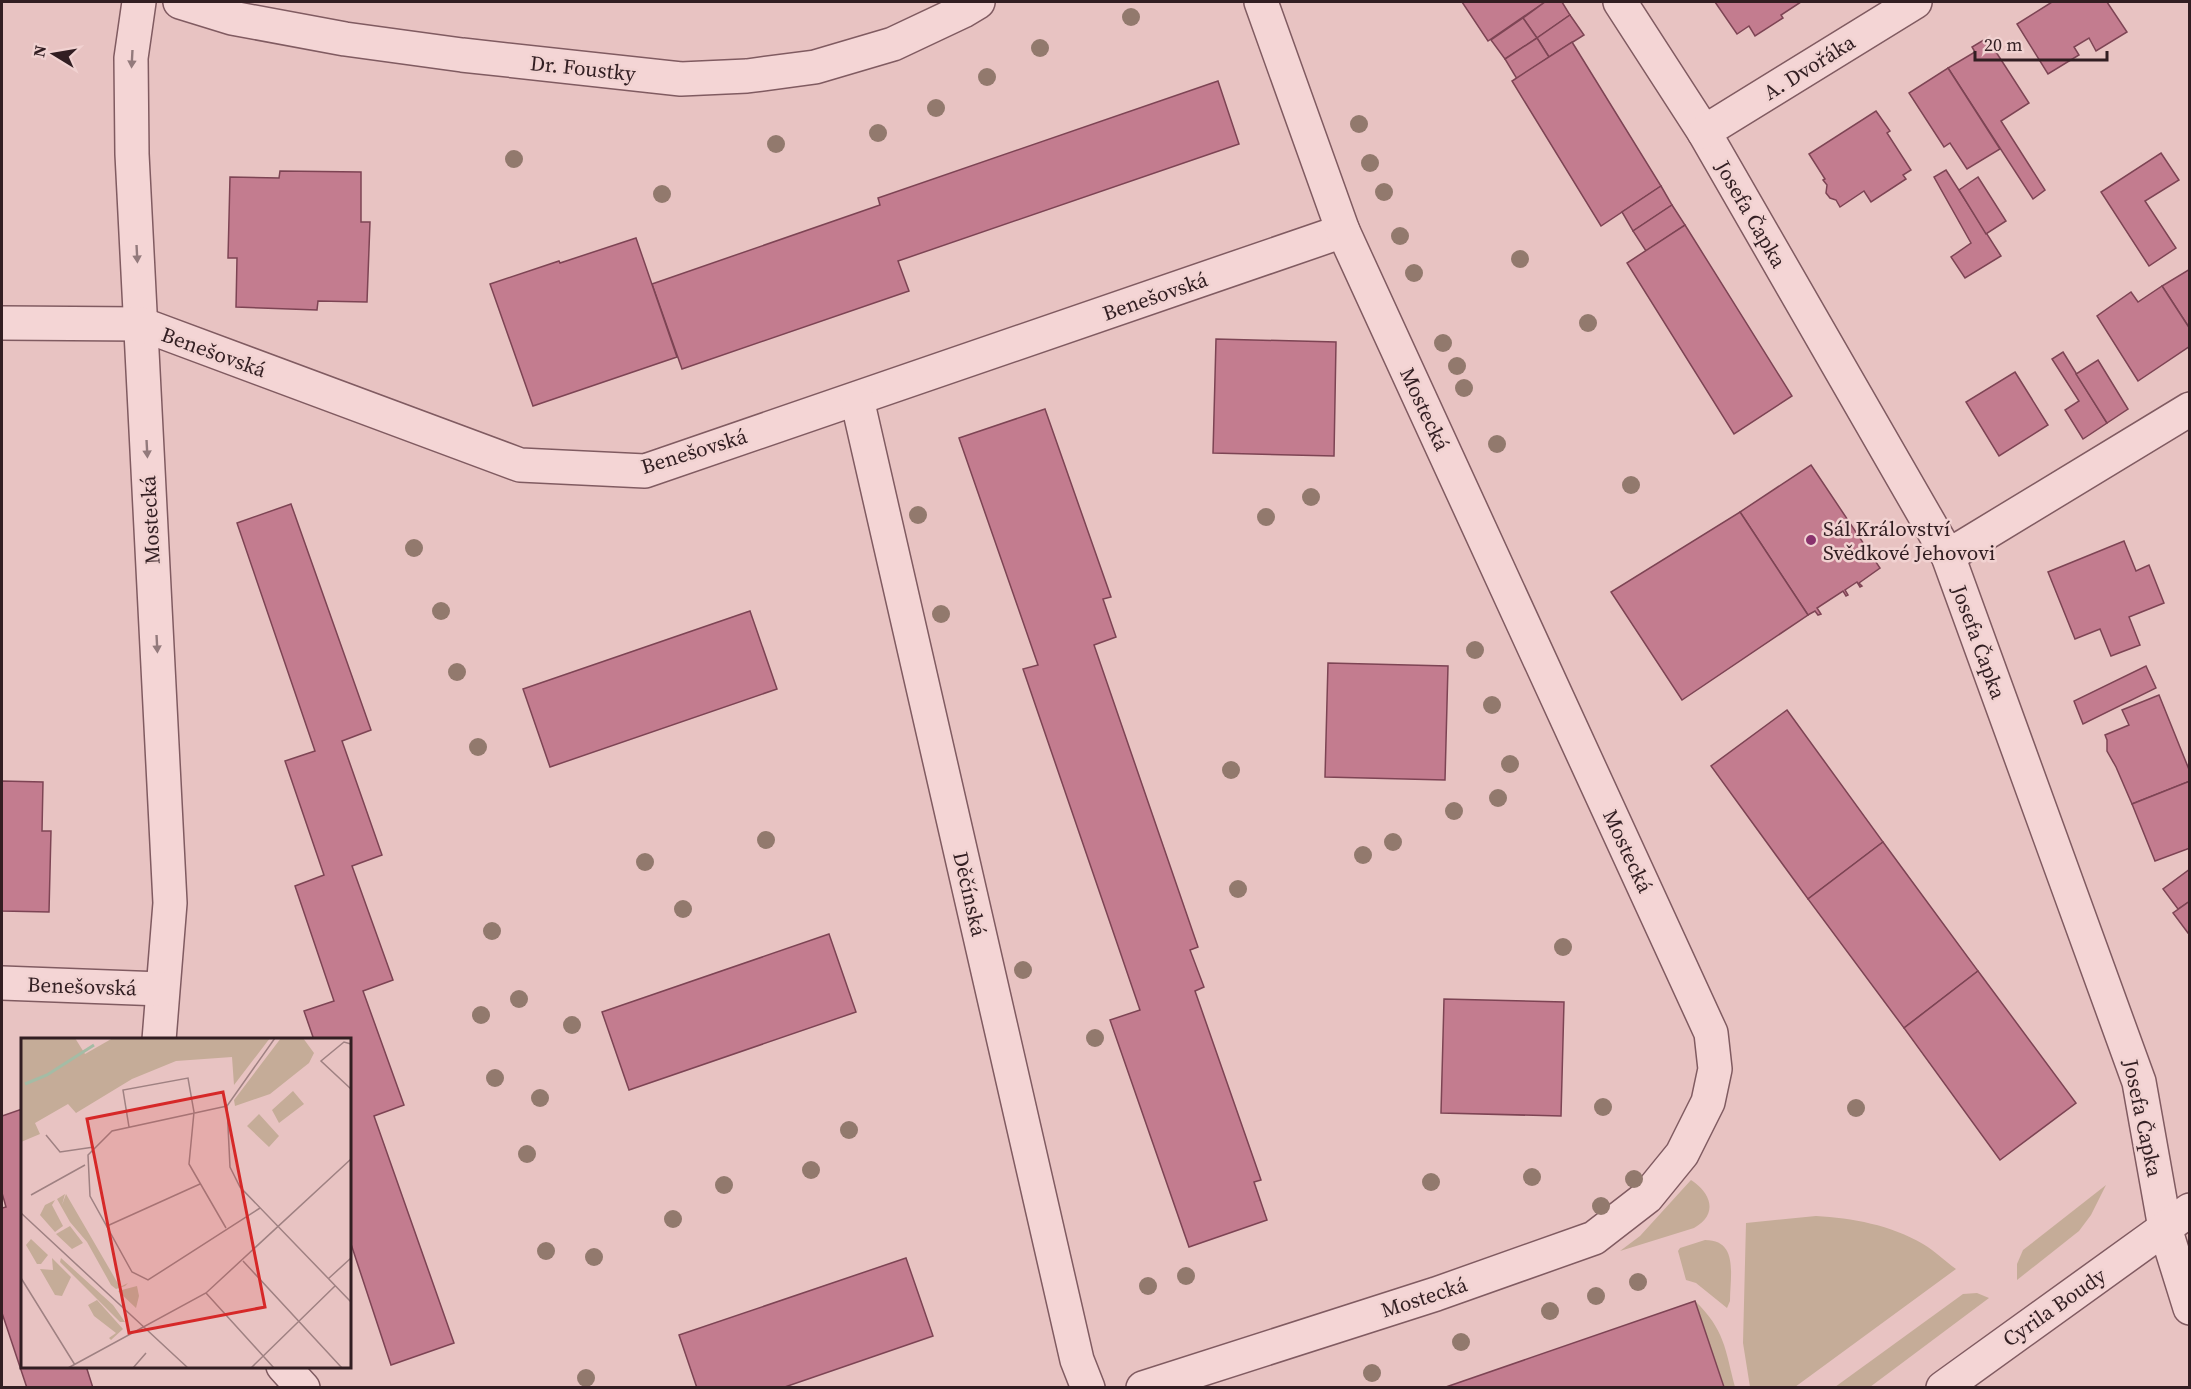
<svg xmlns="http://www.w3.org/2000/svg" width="2191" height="1389" font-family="'Source Serif 4',serif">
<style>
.green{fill:#c5ac98}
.building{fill:#c37c8f;stroke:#7d4454;stroke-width:1.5}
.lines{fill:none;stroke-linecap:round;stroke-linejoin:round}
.minor-casing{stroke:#805b61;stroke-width:36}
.tertiary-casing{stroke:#805b61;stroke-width:36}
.minor{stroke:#f4d5d5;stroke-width:33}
.tertiary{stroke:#f4d5d5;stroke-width:33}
.tree{fill:#92796d}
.oneway{fill:#937a7c}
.poi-dot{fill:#89326d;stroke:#f1d2d1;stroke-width:2}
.labels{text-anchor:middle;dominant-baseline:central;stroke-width:5;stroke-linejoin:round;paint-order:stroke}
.street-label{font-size:21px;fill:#321e22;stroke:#f1d2d1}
.poi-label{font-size:21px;fill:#321e22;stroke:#f1d2d1;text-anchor:start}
.inset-river{fill:none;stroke:#a4bca5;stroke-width:3}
.inset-road{fill:none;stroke:#9f8182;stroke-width:1.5}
.view{fill:#d62828;fill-opacity:0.15;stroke:#d62828;stroke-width:3}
.inset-edge{fill:none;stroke:#321e22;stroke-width:3}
</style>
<rect width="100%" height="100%" fill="#e8c3c2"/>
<g class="green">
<path d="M1691,1180c20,13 28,34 3,48l-74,23 20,-15z"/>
<polygon points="2106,1185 2091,1215 2079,1231 2017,1280 2017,1264 2023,1250"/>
<path d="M1816,1216c36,2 75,9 107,28 12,7 22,17 33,25l-161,118h-45l-7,-44 3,-120z"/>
<path d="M1705,1240c34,0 25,36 25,61l-3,7 -31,-25 -10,-3 -8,-29 2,-3z"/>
<polygon points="1977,1293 1989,1298 1870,1387 1835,1387 1963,1294"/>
<path d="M1695,1301c30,29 30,48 40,86h-13l2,-1z"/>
</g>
<g class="building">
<polygon points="1462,2 1545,2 1488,41"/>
<polygon points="1545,2 1562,2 1570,15 1537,38 1523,18"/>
<polygon points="1715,2 1801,2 1781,15 1783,18 1755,36 1749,26 1737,34"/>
<polygon points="2052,2 2107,2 2127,32 2096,51 2089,38 2074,47 2079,55 2048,74 2017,24"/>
<polygon points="1570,15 1584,35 1549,57 1537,38"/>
<polygon points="1523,18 1537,38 1505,59 1491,40"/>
<polygon points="1537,38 1549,57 1517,79 1505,59"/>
<polygon points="1987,38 2029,103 2001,121 2045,190 2033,199 1948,68 1975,52 1972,47"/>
<polygon points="1572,42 1661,186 1601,226 1512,81"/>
<polygon points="1948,68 2000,149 1967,169 1950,143 1944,147 1909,93"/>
<polygon points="1218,81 1239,144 898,261 909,291 682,369 652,284 880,205 878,198"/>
<polygon points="1876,111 1890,131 1887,133 1911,170 1903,175 1906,179 1871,202 1864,191 1840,207 1836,200 1830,198 1826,193 1827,185 1823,180 1825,179 1809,154"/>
<polygon points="2161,153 2179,180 2145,201 2176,248 2149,266 2101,192"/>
<polygon points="1946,170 2001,256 1965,278 1951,257 1971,243 1934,177"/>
<polygon points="280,171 361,172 361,222 370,222 367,302 318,301 317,310 236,307 237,258 228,258 230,177 279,178"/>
<polygon points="1978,177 2006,221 1986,234 1959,190"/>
<polygon points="1661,186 1672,205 1633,231 1622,212"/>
<polygon points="1672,205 1685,225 1646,251 1633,231"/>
<polygon points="1685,225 1792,396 1734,434 1627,263"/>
<polygon points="636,238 677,357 533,406 490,284 559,261 560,263"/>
<polygon points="2190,269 2190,329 2162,286"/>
<polygon points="2162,286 2190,329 2190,346 2138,381 2097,316 2131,292 2138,302"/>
<polygon points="1216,339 1336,342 1334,456 1213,453"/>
<polygon points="2063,352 2107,423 2083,439 2065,410 2079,401 2052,359"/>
<polygon points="2098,360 2128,409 2107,423 2076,374"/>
<polygon points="2015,372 2048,425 1999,456 1966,402"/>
<polygon points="1045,409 1111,597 1103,599 1116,637 1094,645 1198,947 1190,950 1204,987 1195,991 1261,1180 1254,1182 1267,1220 1189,1247 1110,1020 1140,1010 1023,669 1038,665 959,438"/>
<polygon points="1811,465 1880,568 1859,583 1862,586 1860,587 1857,582 1845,590 1848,595 1846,596 1843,591 1817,608 1821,614 1818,615 1815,611 1808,615 1740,512"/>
<polygon points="291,504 371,730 342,741 382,855 352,866 393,980 363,991 404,1105 374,1116 454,1343 391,1365 350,1241 350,1040 314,1040 304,1011 334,1001 295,886 324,875 285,761 315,751 237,523"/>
<polygon points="1740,512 1808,615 1682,700 1611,592"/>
<polygon points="2124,541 2136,571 2149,565 2164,603 2129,617 2140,645 2111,656 2100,629 2075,639 2048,572"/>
<polygon points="750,611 777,689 550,767 523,689"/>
<polygon points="1328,663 1448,666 1445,780 1325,777"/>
<polygon points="2146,666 2156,688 2083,724 2074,701"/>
<polygon points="2159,695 2190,772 2190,781 2132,804 2116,767 2107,751 2107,740 2105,735 2129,725 2122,710"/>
<polygon points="1787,710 1883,842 1808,899 1711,766"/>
<polygon points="2,781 43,782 42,831 51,831 49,912 2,911"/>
<polygon points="2190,781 2190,848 2155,861 2132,804"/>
<polygon points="1883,842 1978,971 1904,1028 1808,899"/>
<polygon points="2190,869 2190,901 2178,909 2163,889"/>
<polygon points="2190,901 2190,932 2188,933 2173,913"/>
<polygon points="829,934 856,1012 629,1090 602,1012"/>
<polygon points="1978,971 2076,1103 2000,1160 1904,1028"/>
<polygon points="1444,999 1564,1002 1561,1116 1441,1113"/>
<polygon points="22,1109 22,1366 86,1366 93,1388 27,1388 2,1313 2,1208 6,1207 2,1193 2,1116"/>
<polygon points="906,1258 933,1336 782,1388 697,1388 679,1335"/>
<polygon points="1695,1301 1724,1387 1722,1388 1443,1388"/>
</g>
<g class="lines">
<defs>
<g id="minor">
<polyline points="139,2 131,58 132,154 170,903 159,1040"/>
<polyline points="180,2 232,18 345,39 462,55 681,79 747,76 815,67 893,44 963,11 978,2"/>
<polyline points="1620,2 1704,132 1948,556 2139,1082 2165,1228"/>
<polyline points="1704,132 1915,2"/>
<polyline points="2,323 141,324 520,465 645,471 1343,231"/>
<polyline points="857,399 1077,1360 1088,1388"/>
<polyline points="1948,556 2190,409"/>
<polyline points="2,983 162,989"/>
<polyline points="283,1366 303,1388"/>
<polyline points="1143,1388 1436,1294 1594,1238 1647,1197 1682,1154 1708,1102 1715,1069 1711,1033 1343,231 1261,2"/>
</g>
<g id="tertiary">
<polyline points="2165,1228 2190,1308"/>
<polyline points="1943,1388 2190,1210"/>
</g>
</defs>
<use href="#minor" class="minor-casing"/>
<use href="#tertiary" class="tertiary-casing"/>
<use href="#minor" class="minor"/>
<use href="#tertiary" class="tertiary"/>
</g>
<g class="tree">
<circle cx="1131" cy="17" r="9"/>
<circle cx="1040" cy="48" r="9"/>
<circle cx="987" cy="77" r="9"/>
<circle cx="936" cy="108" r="9"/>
<circle cx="1359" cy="124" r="9"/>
<circle cx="878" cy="133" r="9"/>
<circle cx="776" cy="144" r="9"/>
<circle cx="514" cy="159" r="9"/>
<circle cx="1370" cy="163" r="9"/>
<circle cx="1384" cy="192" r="9"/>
<circle cx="662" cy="194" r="9"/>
<circle cx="1400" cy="236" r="9"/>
<circle cx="1520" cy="259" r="9"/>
<circle cx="1414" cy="273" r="9"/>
<circle cx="1588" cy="323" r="9"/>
<circle cx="1443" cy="343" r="9"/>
<circle cx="1457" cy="366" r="9"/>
<circle cx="1464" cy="388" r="9"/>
<circle cx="1497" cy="444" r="9"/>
<circle cx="1631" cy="485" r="9"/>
<circle cx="1311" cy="497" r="9"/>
<circle cx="918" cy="515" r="9"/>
<circle cx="1266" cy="517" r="9"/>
<circle cx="414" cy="548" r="9"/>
<circle cx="441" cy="611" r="9"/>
<circle cx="941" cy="614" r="9"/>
<circle cx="1475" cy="650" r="9"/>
<circle cx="457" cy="672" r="9"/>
<circle cx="1492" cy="705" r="9"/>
<circle cx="478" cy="747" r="9"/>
<circle cx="1510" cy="764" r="9"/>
<circle cx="1231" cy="770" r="9"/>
<circle cx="1498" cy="798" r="9"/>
<circle cx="1454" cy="811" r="9"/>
<circle cx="766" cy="840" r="9"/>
<circle cx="1393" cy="842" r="9"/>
<circle cx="1363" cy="855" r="9"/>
<circle cx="645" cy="862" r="9"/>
<circle cx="1238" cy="889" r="9"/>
<circle cx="683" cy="909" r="9"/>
<circle cx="492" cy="931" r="9"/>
<circle cx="1563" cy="947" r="9"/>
<circle cx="1023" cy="970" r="9"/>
<circle cx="519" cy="999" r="9"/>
<circle cx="481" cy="1015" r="9"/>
<circle cx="572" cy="1025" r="9"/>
<circle cx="1095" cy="1038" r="9"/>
<circle cx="495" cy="1078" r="9"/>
<circle cx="540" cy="1098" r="9"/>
<circle cx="1603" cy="1107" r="9"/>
<circle cx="1856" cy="1108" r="9"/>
<circle cx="849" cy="1130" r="9"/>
<circle cx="527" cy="1154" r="9"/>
<circle cx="811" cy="1170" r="9"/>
<circle cx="1532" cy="1177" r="9"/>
<circle cx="1634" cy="1179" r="9"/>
<circle cx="1431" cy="1182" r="9"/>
<circle cx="724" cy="1185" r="9"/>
<circle cx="1601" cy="1206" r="9"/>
<circle cx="673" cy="1219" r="9"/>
<circle cx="546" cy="1251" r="9"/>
<circle cx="594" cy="1257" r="9"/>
<circle cx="1186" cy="1276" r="9"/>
<circle cx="1638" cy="1282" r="9"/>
<circle cx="1148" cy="1286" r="9"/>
<circle cx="1596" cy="1296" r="9"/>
<circle cx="1550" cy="1311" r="9"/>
<circle cx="1461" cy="1342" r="9"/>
<circle cx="1372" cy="1373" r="9"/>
<circle cx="586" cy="1378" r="9"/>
</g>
<defs><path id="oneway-solid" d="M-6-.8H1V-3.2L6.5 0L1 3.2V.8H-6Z" transform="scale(1.5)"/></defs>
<g class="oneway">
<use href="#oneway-solid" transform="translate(132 59) rotate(93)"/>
<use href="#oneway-solid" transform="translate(137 254) rotate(87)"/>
<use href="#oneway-solid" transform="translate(147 449) rotate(87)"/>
<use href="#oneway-solid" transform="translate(157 644) rotate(87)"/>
</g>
<circle class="poi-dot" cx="1811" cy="540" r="6"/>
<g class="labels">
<g class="street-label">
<text transform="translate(1809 67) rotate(-32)">A. Dvořáka</text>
<text transform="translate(583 68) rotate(6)">Dr. Foustky</text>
<text transform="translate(1751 214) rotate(60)">Josefa Čapka</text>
<text transform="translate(1155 296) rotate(-19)">Benešovská</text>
<text transform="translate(214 352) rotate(20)">Benešovská</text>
<text transform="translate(1425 409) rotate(65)">Mostecká</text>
<text transform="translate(694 451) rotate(-17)">Benešovská</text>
<text transform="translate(150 520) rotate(-93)">Mostecká</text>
<text transform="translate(1979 642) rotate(70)">Josefa Čapka</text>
<text transform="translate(1628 851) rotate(65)">Mostecká</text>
<text transform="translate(970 894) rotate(77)">Děčínská</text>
<text transform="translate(82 986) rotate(2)">Benešovská</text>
<text transform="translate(2143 1118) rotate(78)">Josefa Čapka</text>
<text transform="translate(1424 1297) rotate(-18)">Mostecká</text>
<text transform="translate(2054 1307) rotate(-35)">Cyrila Boudy</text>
</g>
<g class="poi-label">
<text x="1823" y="528">Sál Království<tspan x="1823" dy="24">Svědkové Jehovovi</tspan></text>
</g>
</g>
<g transform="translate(21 1038)">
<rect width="330" height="330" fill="#e8c3c2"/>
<path d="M0,0h54l10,16 28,-16h157l-36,47 -2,-28 -56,4 -44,18 -56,34 -8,-9 -33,19 5,11 -19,8zM260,0h22l11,15 -5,10 -39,31 -35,12 -1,-6zM272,53l11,13 -25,19 -7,-13zM238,76l20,22 -10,11 -22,-21zM44,156l-3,11 4,-11 54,93 8,-4 -3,3 -9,3 -5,-4 -24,-43 -17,-20 -13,-23zM34,162l-3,5 11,21 -8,6 -15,-17 5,-10zM49,188l13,17 -11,6 -16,-15zM10,201l17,16 -7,9h-4l-11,-19zM31,220l19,19 -9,19 -7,-1 -15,-26 13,1zM40,220l52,47 12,17h-5l-60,-60zM116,248l2,10 -3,12 -18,-17zM76,262l26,29 -12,11 -2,-2 7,-5 -22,-17 -6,-11z" fill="#c5ac98"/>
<path class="inset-river" d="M4,46l22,-9 47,-30"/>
<path class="inset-road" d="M254,0l-48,68 3,61 10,20 111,115M330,6l-7,-2 -23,19 30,28M206,68l-115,25 -24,24 2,41 42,76 16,8 112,-72M108,89l-6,-37 65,-12 6,34 -5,52 37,64M25,97l14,17 34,-5M10,157l54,-30M0,175l167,155M86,188l93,-42M222,223l99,107M0,240l54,87M307,241l23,-21M185,255l68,75M47,330l138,-75 145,-134M112,330l13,-15M230,330l84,-82"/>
<path class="view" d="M202,54l42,215 -136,26 -42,-214z"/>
<rect width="330" height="330" class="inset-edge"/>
</g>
<rect width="2191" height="1389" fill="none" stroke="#321e22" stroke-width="6"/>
<g transform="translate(54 54) rotate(281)" stroke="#f1d2d1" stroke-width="4.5" paint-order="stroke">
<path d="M0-4.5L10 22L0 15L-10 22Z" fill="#321e22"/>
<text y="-9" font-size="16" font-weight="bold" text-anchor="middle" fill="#321e22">N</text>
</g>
<path d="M1975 51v9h132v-9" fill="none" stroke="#321e22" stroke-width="3"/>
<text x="1984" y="51" font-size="18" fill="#321e22" stroke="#f1d2d1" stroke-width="4.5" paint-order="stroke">20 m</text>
</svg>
